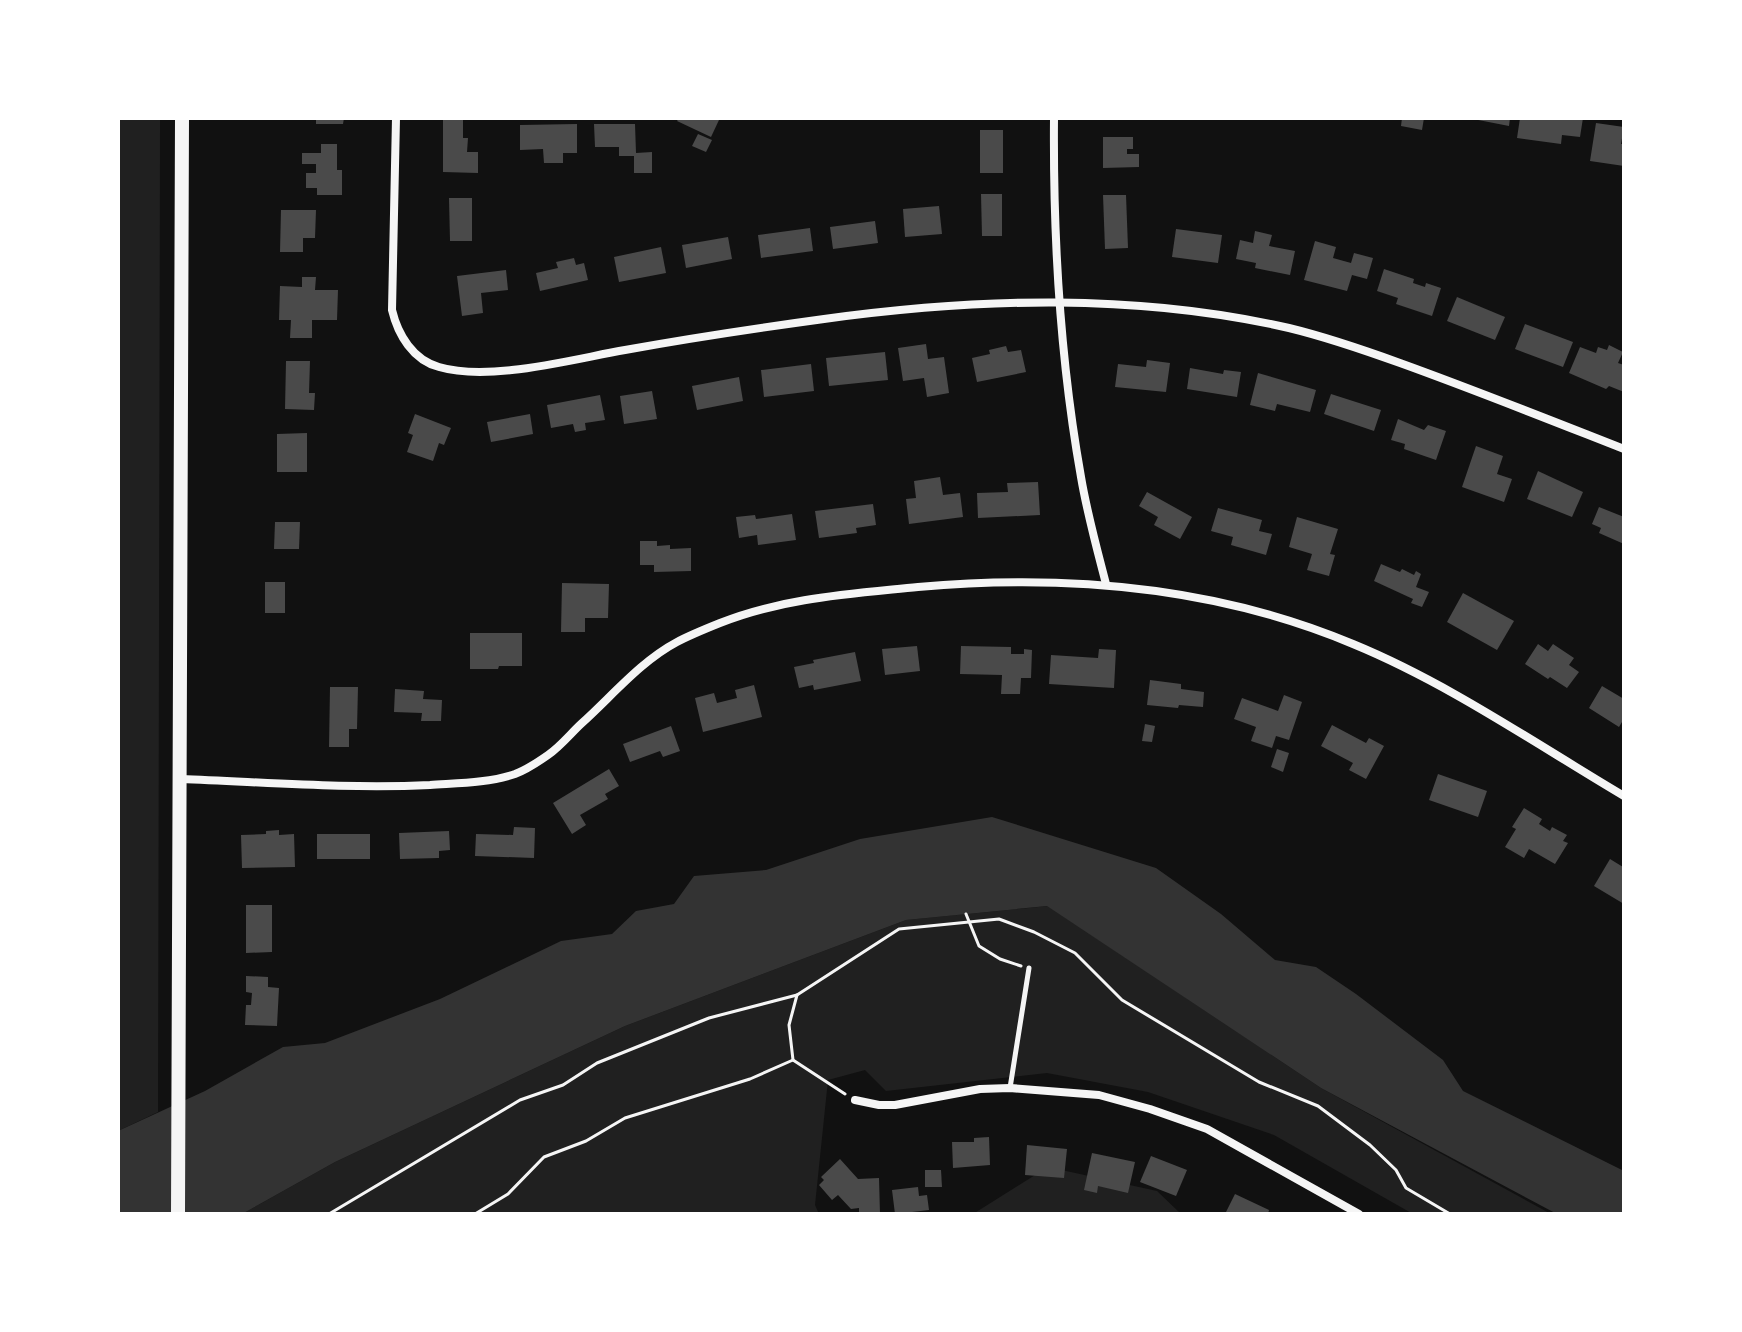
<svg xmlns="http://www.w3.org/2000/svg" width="1742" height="1332" font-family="'Source Serif 4',serif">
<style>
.green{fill:#202020}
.water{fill:#333}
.building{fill:#4a4a4a}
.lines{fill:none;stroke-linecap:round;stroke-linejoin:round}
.path{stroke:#f5f5f5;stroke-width:3}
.service{stroke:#f5f5f5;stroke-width:5}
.minor{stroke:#f5f5f5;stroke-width:8}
.secondary{stroke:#f5f5f5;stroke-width:14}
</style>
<rect width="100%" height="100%" fill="#111"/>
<g class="green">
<polygon points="118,118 160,118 158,1112 118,1131"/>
<polygon points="1048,906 1321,1088 1551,1214 1413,1214 1274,1135 1148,1092 1047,1073 886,1091 865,1070 828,1080 815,1205 819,1214 242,1214 335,1162 625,1026 906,920"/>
<polygon points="1048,1167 1157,1191 1181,1214 973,1214"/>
</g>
<polygon class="water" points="992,817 1156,868 1221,914 1275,960 1316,967 1356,994 1443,1060 1463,1091 1624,1171 1624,1214 1557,1214 1321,1088 1047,906 906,920 625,1026 335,1162 242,1214 118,1214 118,1131 205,1091 283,1047 325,1043 440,999 561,941 612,934 636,911 674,904 694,876 766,870 860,839"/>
<g class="building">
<polygon points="316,118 344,118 343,124 316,124"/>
<polygon points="679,118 714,118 719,120 711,137 677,121"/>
<polygon points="1402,118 1424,118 1422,130 1401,126"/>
<polygon points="1468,118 1510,118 1509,126"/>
<polygon points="1520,118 1583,118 1580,137 1562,135 1561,144 1517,138"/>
<polygon points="443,120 463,120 463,138 468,138 467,152 478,152 478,173 443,172"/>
<polygon points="1596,123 1624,127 1621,144 1624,144 1624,166 1590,161"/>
<polygon points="577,124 577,153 563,153 563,163 544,163 543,149 520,150 520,125"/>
<polygon points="594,124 635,124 636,153 652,152 652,173 634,173 634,156 619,156 619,147 595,147"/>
<rect x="980" y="130" width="23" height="43"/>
<polygon points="698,134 712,140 706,152 692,146"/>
<polygon points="1103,137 1133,137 1133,149 1127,149 1127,154 1139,154 1139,167 1103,168"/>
<polygon points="321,144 337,144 337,170 342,170 342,195 317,195 317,188 306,188 306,173 316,173 316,164 302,164 302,153 321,153"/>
<polygon points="981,194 1002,194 1002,236 982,236"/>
<polygon points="1103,195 1126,195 1128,248 1105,249"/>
<polygon points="449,198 472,198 472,241 450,241"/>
<polygon points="939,206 942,234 905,237 903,209"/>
<polygon points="281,210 316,210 315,238 303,238 303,252 280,252"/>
<polygon points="875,221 878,243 833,249 830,227"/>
<polygon points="810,228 813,251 761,258 758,235"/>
<polygon points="1176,229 1222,235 1218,263 1172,257"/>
<polygon points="1255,231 1272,235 1269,246 1295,251 1290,275 1255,268 1256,263 1236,259 1240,240 1253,243"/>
<polygon points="728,237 732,259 686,268 682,245"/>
<polygon points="1315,241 1336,247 1333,258 1351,263 1354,253 1373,258 1367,279 1352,275 1347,291 1304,280"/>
<polygon points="661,247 666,273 619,282 614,257"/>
<polygon points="574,258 576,265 584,263 588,280 540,291 536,273 558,268 556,262"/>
<polygon points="1384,269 1414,279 1413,283 1425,287 1426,283 1441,288 1432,316 1396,304 1398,298 1377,291"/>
<polygon points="506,270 508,290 481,293 483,313 462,316 457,276"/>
<polygon points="302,277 316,277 315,290 338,290 337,320 312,320 312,338 290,338 291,320 279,320 280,286 302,287"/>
<polygon points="1457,297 1505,317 1495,340 1447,321"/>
<polygon points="1525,324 1573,342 1563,367 1515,349"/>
<polygon points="926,344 928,359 944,357 949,393 927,397 924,378 903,381 898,348"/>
<polygon points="1609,345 1623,352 1618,363 1624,365 1624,392 1609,386 1606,389 1569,373 1580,347 1596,353 1598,347 1607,350"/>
<polygon points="1006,346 1008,352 1021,350 1026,372 977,382 972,358 990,354 989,350"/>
<polygon points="885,352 888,380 829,386 826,358"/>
<polygon points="1147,360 1170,363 1166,392 1115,387 1118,364 1146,367"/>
<polygon points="286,361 310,361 309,393 315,393 314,410 285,409"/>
<polygon points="811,364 814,391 764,397 761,370"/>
<polygon points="1190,368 1223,374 1224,370 1241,372 1237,397 1187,389"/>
<polygon points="1258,373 1316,390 1310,412 1277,404 1275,411 1250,405"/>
<polygon points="739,377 743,401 697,410 692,386"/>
<polygon points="652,391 657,419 624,424 620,396"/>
<polygon points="1331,394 1381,410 1374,431 1324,414"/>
<polygon points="600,395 605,420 585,423 586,430 575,432 573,424 551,428 547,405"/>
<polygon points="415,414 451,428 444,445 439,443 433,461 407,452 413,435 408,433"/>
<polygon points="530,414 533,434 491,442 487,422"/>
<polygon points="1398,419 1424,430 1428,425 1446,431 1436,460 1404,449 1405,444 1391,440"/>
<polygon points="307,433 307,472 277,472 277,434"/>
<polygon points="1476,446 1503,456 1497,474 1512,479 1504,502 1462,487"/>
<polygon points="1538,471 1583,492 1572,517 1527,499"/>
<polygon points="940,477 943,495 960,493 963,517 909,524 906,499 916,498 914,481"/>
<polygon points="1038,482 1040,515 978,518 977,493 1008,492 1007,483"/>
<polygon points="1147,492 1192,517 1180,539 1154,525 1158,517 1139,506"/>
<polygon points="873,504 876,525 856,528 857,533 819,538 815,511"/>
<polygon points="1599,507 1624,517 1624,544 1599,533 1601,528 1592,524"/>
<polygon points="1218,508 1262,520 1259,531 1272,534 1266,555 1231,545 1233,537 1211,531"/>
<polygon points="792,514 796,540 758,545 757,535 739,538 736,517 755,515 756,519"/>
<polygon points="1297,517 1338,529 1330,554 1335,555 1329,576 1307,570 1312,554 1289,547"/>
<polygon points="275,522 300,522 299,549 274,549"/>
<polygon points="640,541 657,541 657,546 670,545 670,549 691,548 691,571 654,572 654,565 640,565"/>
<polygon points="1381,564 1400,572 1402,569 1414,575 1416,571 1421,574 1416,587 1429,592 1422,607 1411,603 1413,599 1374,581"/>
<rect x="265" y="582" width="20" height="31"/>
<polygon points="562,583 609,584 608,618 585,618 585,632 561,632"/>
<polygon points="1463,593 1514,621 1497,650 1447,622"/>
<polygon points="470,633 522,633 522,666 499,666 498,669 470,669"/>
<polygon points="1538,644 1548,651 1553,644 1574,658 1569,665 1579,672 1567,688 1550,677 1548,679 1525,664"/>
<polygon points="917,646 920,671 885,675 882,649"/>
<polygon points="961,646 1011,647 1011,654 1024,654 1024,649 1032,650 1031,678 1021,678 1020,694 1001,694 1002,675 960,674"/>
<polygon points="1099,649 1116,650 1114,688 1049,684 1051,655 1098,658"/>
<polygon points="855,652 861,681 814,690 813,685 799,688 794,667 814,663 813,660"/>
<polygon points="1150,680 1181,684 1181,689 1204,692 1203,707 1179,705 1178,708 1147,705"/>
<polygon points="754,685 762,717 703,732 695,698 714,693 717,703 737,698 735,690"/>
<polygon points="1602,686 1624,699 1624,723 1622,722 1619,727 1589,708"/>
<polygon points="330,687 358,687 357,729 349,729 349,747 329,747"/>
<polygon points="395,689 424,691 423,699 442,700 441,721 421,721 422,713 394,712"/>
<polygon points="1284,695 1302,702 1289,740 1276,736 1272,748 1251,741 1256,727 1234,719 1242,698 1278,711"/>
<polygon points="1145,724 1155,726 1152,742 1142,741"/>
<polygon points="1332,725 1366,743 1369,738 1384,746 1366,779 1349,770 1353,763 1321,746"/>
<polygon points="671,726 680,751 663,757 660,751 630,762 623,744"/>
<polygon points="1277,749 1289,753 1283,772 1271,767"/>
<polygon points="609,769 619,786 605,794 608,799 580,815 586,825 572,834 553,803"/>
<polygon points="1438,774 1487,791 1478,817 1429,800"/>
<polygon points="1524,808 1542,819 1539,824 1550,831 1552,827 1567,835 1563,841 1568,843 1555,864 1529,849 1524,858 1505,847 1516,829 1512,827"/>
<polygon points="514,827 535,828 534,858 475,856 476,834 513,835"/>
<polygon points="279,830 279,835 294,834 295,867 242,868 241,835 266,834 266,831"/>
<polygon points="449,831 450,850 439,851 439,858 400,859 399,833"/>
<rect x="317" y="834" width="53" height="25"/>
<polygon points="1610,859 1623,867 1624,904 1594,886"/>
<polygon points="246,905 272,905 272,952 246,953"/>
<polygon points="246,976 268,977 268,987 279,988 277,1026 245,1025 246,1005 251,1005 252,993 246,992"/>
<polygon points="989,1137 990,1165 953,1168 952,1142 974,1142 974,1138"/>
<polygon points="1027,1145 1067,1149 1064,1178 1025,1175"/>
<polygon points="1092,1153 1135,1162 1128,1193 1098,1186 1097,1193 1084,1190"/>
<polygon points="1151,1156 1187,1170 1176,1196 1140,1182"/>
<polygon points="840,1159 858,1179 879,1178 880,1214 859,1214 859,1208 851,1209 838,1195 832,1200 819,1185 824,1180 821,1177"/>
<polygon points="925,1170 941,1170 942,1187 925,1187"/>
<polygon points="918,1187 919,1196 927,1195 929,1210 895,1214 892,1190"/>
<polygon points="1235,1194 1269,1210 1268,1214 1225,1214"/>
</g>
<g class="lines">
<g class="path">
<polyline points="966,914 979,946 1000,959 1021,966"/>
<polyline points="845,1094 793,1060 789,1025 797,995 899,929 999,919 1034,932 1075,953 1122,1000 1259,1082 1318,1106 1370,1145 1396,1170 1406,1188 1450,1214"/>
<polyline points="329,1214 520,1100 563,1085 597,1063 709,1018 797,995"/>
<polyline points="475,1214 508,1194 544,1157 586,1141 625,1118 750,1079 793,1060"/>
</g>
<polyline class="service" points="1010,1088 1029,968"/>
<g class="minor">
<path d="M396,118l-4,192c6,25 21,50 47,57 51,15 134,-8 186,-17 66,-12 133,-22 199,-31 154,-21 312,-26 465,9 37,9 75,22 111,35 75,27 150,57 224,86"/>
<path d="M1054,118c-1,119 6,241 27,359 6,36 16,72 25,107"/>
<path d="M181,779c83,3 166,10 249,6 27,-2 58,-2 85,-11 11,-4 23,-12 33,-19 13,-9 23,-22 34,-32 30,-27 59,-62 95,-81 13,-7 28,-13 43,-19 62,-25 131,-29 198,-36 148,-13 297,-1 435,57 95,39 183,100 271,152"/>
<polyline points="855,1100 879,1105 895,1105 980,1089 1010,1088 1099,1095 1150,1109 1207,1129 1359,1214"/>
</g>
<polyline class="secondary" points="178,1214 182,118"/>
</g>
<rect width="1742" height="1332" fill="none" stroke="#ffffff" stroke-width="240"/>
</svg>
